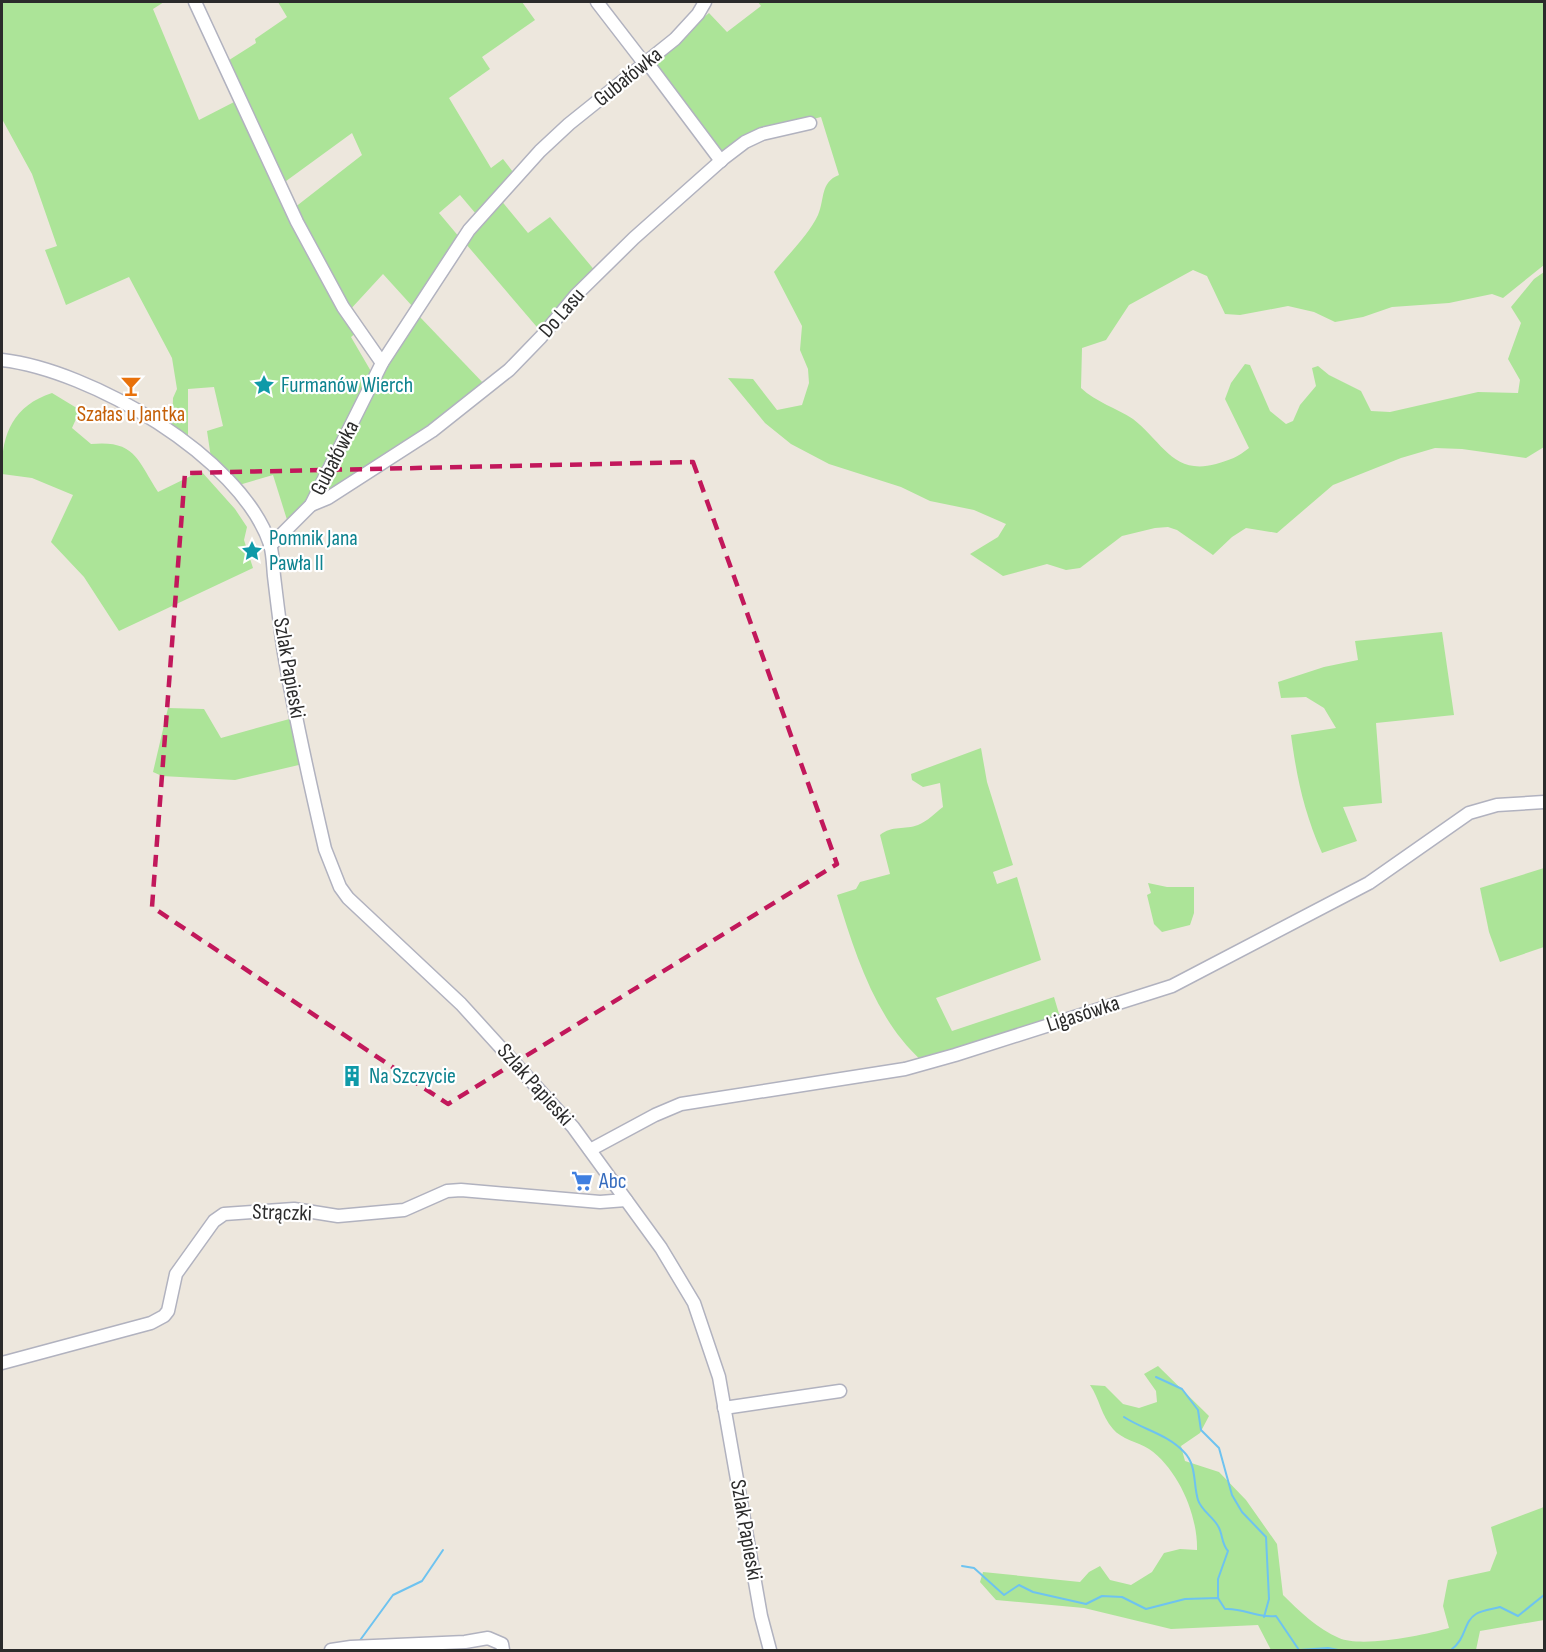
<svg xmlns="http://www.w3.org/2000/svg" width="1546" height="1652" font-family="'Sofia Sans Condensed',sans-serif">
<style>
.green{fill:#ace498}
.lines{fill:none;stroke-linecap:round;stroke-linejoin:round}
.stream{stroke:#6ec3f0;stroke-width:2}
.minor-casing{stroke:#b1b2bf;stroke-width:15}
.minor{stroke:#fff;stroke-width:12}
.marked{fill:none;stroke:#c2185b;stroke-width:4.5;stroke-dasharray:12 8;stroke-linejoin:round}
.labels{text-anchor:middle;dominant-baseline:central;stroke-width:4.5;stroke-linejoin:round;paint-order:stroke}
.street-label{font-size:22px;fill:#2b2b2b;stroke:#fff}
.culture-label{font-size:22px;fill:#0d838f;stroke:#fff;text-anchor:start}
.food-label{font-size:22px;fill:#c56008;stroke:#fff}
.shop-label{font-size:22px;fill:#366cbe;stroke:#fff;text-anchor:start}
</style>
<rect width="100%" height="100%" fill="#ede7dd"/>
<g class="green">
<polygon points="2,2 164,2 153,9 199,120 236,101 357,332 351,337 372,373 313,492 288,523 273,475 239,485 211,458 207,431 223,426 214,387 188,389 188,440 172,428 173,398 177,389 172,358 129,277 66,305 45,250 57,246 32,174 2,119"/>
<polygon points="278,2 522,2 535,20 482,57 490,69 449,98 491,168 503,159 513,172 476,214 460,195 439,213 460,238 413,307 383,274 348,312 294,208 362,155 352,133 282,184 226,62 256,43 255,39 287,17"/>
<path d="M758,2h786v263l-41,33 -11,-4 -43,9 -57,4 -29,10 -28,5 -21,-10 -26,-6 -48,9 -15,-1 -18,-38 -14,-6 -64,35 -23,35 -24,8 -1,40c15,14 35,20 52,31 29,22 40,57 83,45 14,-4 22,-7 33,-16l-24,-49 6,-16 14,-19 5,1 20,46 16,13 7,-3 7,-16 16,-19 -4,-18 6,-2 11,9 32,16 10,20 19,1 88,-20 40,1 2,-13 -12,-21 13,-36 -10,-16 23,-28 10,-7v175l-18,11 -64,-9 -27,-1 -34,10 -68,27 -56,48 -31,-5 -14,9 -19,18 -36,-25 -9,-3 -13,1 -33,8 -42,32 -14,2 -19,-6 -44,12 -33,-22 28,-17 8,-13 -32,-14 -44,-9 -29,-14 -72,-23 -38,-20 -26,-21 -37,-45 25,1 24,31 25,-5 7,-22 -1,-14 -8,-19 2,-24 -28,-54c13,-16 36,-39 44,-57 7,-16 2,-33 21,-40l-18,-58 -59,15 -47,31 -71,-95 65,-55 18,19 34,-26z"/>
<polygon points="500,199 528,233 550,217 596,272 542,333 466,244 473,231"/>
<polygon points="418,315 486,386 452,414 321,495 385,368"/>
<path d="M52,393l28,17 -8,18 19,16c44,-4 46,15 67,48l43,-21 34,38 12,18 -3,13 9,28 -134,63 -35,-54 -33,-35 22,-47 -41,-17 -30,-4c-1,-38 10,-68 50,-81z"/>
<path d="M1442,632l12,83 -78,8 6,80 -39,4 14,34 -35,12c-18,-41 -25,-74 -31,-118l45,-7 -12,-20 -18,-11 -25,1 -3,-16 46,-15 34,-7 -3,-19z"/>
<polygon points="168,708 204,709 221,738 293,718 303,764 235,780 162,776 153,772"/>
<path d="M981,748l6,34 26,83 -20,7 4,12 20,-7 24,83 -105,38 16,33 102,-34 6,20 -138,44c-47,-42 -67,-108 -85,-166l19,-6 4,-7 30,-8 -10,-39c12,-10 25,-5 38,-10 10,-4 17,-12 25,-18l-3,-24 -17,4 -11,-7 -1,-6z"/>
<polygon points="1544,868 1544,947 1500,962 1489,932 1480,888"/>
<polygon points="1148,883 1167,887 1194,887 1194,913 1190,925 1162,932 1154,924 1147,895 1151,893"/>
<path d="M1158,1366l51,50 -9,17 -19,13 4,15 34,11 27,28 31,44 6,51c16,16 35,34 56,43 23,10 86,-3 110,-10l-6,-22 5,-26 42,-9 7,-18 -6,-26 53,-20v113l-64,11 -4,19h-205l-13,-25 -87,4 -87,-21 -88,-8 -16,-18 3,-10 97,10 9,-10 11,-6 10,14 21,5 21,-13 12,-19 16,-4 17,1c1,-35 -19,-81 -48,-101 -11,-7 -28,-10 -36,-20 -12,-14 -13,-29 -23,-44l15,1 18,18 16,4 18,-6 -1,-11 -12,-17z"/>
</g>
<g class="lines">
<g class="stream">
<polyline points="1156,1377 1182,1389 1198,1410 1201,1430 1219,1448 1232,1495 1242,1512 1266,1537 1269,1599 1264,1617"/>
<path d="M1124,1417c20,13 43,17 60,35 13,13 9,32 14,48 3,10 15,17 20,26 5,8 3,17 10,25l-10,28v19"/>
<path d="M962,1566l12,2 30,27 15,-10 14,7 53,12 16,-8 20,1 24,12 39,-10 33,-1 7,11c21,-1 28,9 51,7l23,34 29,-2 10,2"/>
<polyline points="358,1643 393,1595 422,1581 443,1550"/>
<path d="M1451,1650c16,-12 12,-28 25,-36 6,-4 17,-5 24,-7l18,9 26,-21"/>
</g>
<defs>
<g id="minor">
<polyline points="195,2 297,222 343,307 382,363"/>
<polyline points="597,2 644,63"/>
<polyline points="646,61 721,161"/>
<path d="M2,360c88,10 238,96 268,184 3,10 3,22 4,32 3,25 6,51 10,77 11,66 26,131 41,196l15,38 8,11 113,106 112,123 88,121 33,55 25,74 42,239 9,34"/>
<polyline points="311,505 328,498 432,431 509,370 541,337 576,295 634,238 724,158 745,142 762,134 810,123"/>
<polyline points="270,546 311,505 382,363 469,230 540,151 569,124 675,39 698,14 705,2"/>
<polyline points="590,1150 655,1115 681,1104 905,1069 955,1055 1172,986 1369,883 1469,813 1497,805 1544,802"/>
<polyline points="2,1363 151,1323 164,1316 168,1311 176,1274 214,1221 224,1214 294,1209 338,1216 404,1210 447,1191 461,1190 600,1202 626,1200"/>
<polyline points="724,1408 840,1391"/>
<polyline points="331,1650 351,1647 465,1642 488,1638 502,1644 503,1650"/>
</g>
</defs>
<use href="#minor" class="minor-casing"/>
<use href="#minor" class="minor"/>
</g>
<path class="marked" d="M693,462l144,402 -389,240 -296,-197 33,-434z"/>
<defs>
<symbol id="sight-bare" viewBox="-9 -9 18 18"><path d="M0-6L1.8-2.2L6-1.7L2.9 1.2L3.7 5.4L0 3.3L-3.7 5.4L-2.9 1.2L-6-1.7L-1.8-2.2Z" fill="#0f9aa8" stroke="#fff" stroke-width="2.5" paint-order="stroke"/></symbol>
<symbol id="bar-bare" viewBox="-9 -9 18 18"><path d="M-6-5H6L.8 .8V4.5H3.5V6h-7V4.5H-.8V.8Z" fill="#e8710a" stroke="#fff" stroke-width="2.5" paint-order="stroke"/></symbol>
<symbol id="building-bare" viewBox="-9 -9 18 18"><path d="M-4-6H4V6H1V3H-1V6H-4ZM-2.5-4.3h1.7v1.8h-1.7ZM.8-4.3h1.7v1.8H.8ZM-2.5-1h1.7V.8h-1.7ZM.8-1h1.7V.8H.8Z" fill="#0f9aa8" stroke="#fff" stroke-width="2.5" paint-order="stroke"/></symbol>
<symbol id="supermarket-bare" viewBox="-9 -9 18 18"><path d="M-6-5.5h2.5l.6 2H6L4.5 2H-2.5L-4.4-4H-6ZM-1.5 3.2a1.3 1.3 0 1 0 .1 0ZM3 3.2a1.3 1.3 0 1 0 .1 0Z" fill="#3f7fe0" stroke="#fff" stroke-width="2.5" paint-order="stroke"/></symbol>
</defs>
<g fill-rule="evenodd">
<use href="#sight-bare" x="249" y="370" width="30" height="30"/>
<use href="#bar-bare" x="116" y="371" width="30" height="30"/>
<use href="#sight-bare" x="237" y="536" width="30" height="30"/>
<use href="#building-bare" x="337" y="1061" width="30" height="30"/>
<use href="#supermarket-bare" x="567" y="1166" width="30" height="30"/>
</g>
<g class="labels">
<g class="street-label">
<text transform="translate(628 77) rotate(-39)">Gubałówka</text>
<text transform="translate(562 313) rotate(-49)">Do Lasu</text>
<text transform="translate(335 458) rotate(-63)">Gubałówka</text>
<text transform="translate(289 668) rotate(80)">Szlak Papieski</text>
<text transform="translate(1083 1014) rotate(-18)">Ligasówka</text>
<text transform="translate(535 1085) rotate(48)">Szlak Papieski</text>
<text transform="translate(282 1213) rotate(2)">Strączki</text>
<text transform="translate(746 1530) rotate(80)">Szlak Papieski</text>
</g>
<g class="culture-label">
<text x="281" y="385">Furmanów Wierch</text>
<text x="269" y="538">Pomnik Jana<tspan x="269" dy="25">Pawła II</tspan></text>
<text x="369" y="1076">Na Szczycie</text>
</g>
<g class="food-label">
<text x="131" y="414">Szałas u Jantka</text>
</g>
<g class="shop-label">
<text x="599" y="1181">Abc</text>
</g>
</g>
<rect width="1546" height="1652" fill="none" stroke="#2b2b2b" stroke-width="6"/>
</svg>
